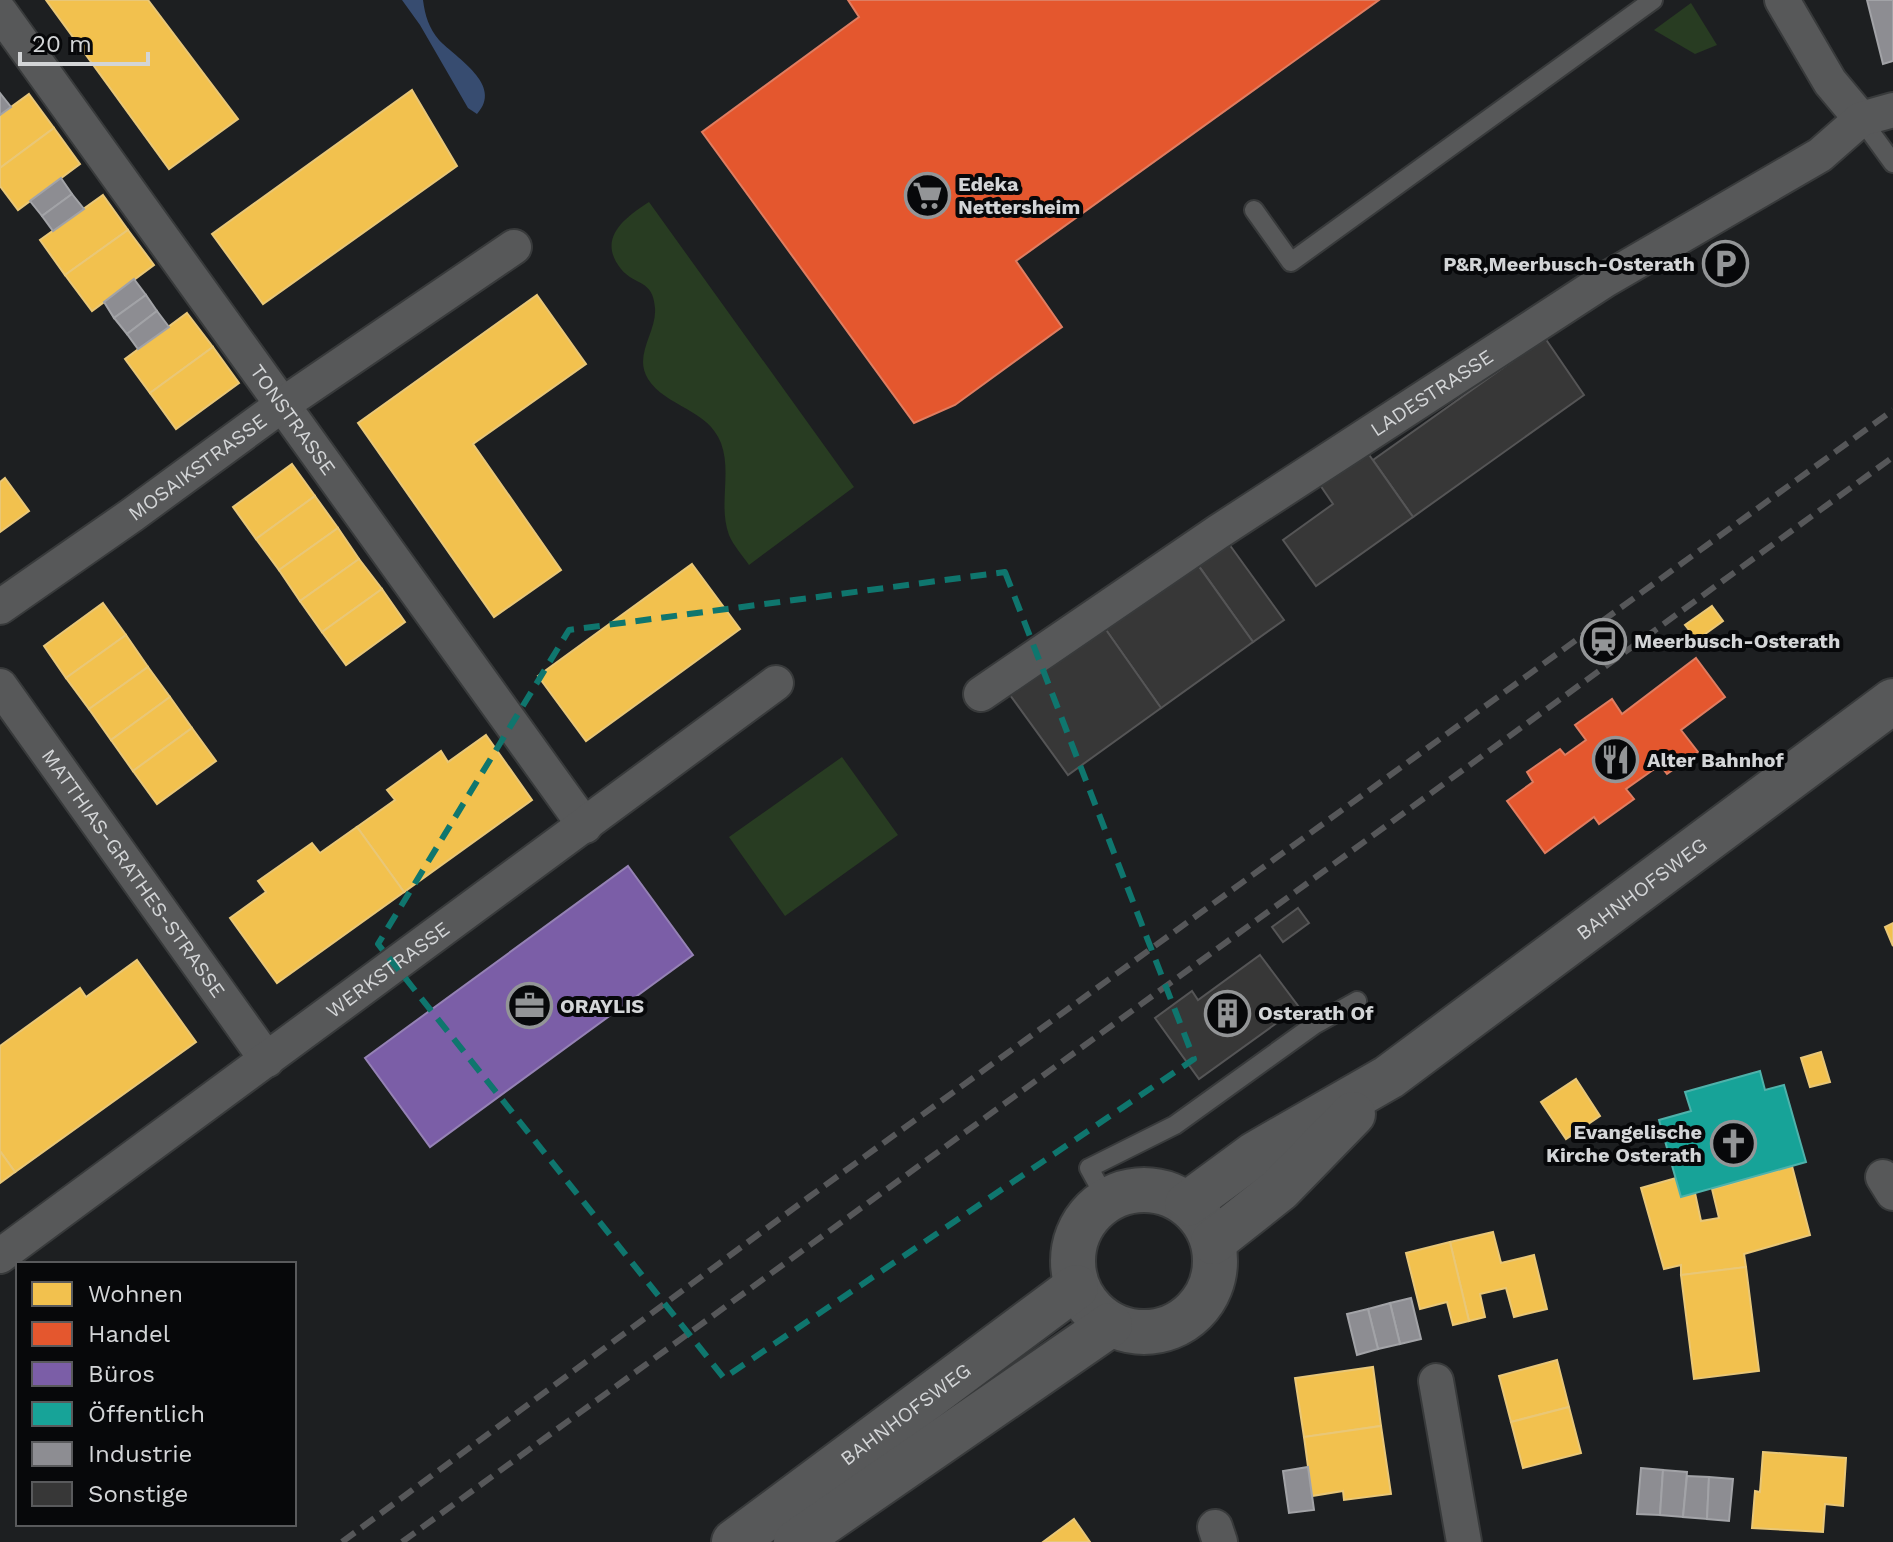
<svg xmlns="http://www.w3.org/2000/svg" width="1893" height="1542" font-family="'Work Sans',sans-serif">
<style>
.green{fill:#283c22}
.water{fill:#374c70}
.homes{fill:#f2c14e;stroke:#e9c777;stroke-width:2}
.shops{fill:#e4572e;stroke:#df7d61;stroke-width:2}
.offices{fill:#7b5ea7;stroke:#9582b5;stroke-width:2}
.public{fill:#17a398;stroke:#4fb2ab;stroke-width:2}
.industry{fill:#8d8d92;stroke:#a2a3a7;stroke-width:2}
.building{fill:#373737;stroke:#555556;stroke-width:2}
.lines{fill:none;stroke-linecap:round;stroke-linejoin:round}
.service-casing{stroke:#383a3b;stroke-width:22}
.minor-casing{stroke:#383a3b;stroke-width:38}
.secondary-casing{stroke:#383a3b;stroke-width:48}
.service{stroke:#575859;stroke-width:18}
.minor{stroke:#575859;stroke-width:34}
.secondary{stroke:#575859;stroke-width:44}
.rail{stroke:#565759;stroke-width:6;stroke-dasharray:16 8;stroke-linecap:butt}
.marked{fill:none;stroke:#0f766e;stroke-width:6;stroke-dasharray:16 10;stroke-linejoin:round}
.labels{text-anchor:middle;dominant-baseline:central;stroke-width:8;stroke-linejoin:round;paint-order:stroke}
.poi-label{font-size:20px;font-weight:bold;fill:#d3d5d7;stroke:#07080a;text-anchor:start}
.street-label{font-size:20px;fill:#d3d5d7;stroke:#07080a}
</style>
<rect width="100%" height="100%" fill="#1d1f21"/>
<g class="green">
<polygon points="1691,3 1717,45 1695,54 1654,30"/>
<path d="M649,202l205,285 -105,78c-6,-9 -16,-20 -20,-30 -11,-30 3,-62 -8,-92 -13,-34 -55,-36 -73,-64 -15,-24 9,-47 7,-71 -2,-29 -20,-22 -34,-39 -25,-31 5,-52 28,-67z"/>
<polygon points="842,757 898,835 785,916 729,837"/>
</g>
<path class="water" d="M402,0h21c2,16 6,28 16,40 17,18 65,45 38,74l-9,-6 -48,-83z"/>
<g class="homes">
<polygon points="46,0 148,0 238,119 169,169"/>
<polygon points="412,90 457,166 263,304 212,234"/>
<polygon points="29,94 54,128 0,168 0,115"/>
<polygon points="54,128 80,164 18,210 0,186 0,168"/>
<polygon points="103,195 128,230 65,275 40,240"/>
<polygon points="128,230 154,265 92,311 65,275"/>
<polygon points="537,295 586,364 473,444 561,570 494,617 358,423"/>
<polygon points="187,313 213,347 150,393 125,359"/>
<polygon points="213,347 239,383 176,429 150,393"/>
<polygon points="292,464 315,496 256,539 233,507"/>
<polygon points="5,478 29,511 0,532 0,482"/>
<polygon points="315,496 338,528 279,570 256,539"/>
<polygon points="338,528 359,559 300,601 279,570"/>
<polygon points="359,559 382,589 322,632 300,601"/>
<polygon points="692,564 740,629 586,741 538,676"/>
<polygon points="382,589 405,622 346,665 322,632"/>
<polygon points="103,603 126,635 66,678 44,646"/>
<polygon points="1712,606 1723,621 1697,640 1685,625"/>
<polygon points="126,635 148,667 89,709 66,678"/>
<polygon points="148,667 170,697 111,740 89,709"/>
<polygon points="170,697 192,728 133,771 111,740"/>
<polygon points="192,728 216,761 157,804 133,771"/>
<polygon points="486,735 532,800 404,892 357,827 395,800 387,790 441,751 448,762"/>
<polygon points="357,827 404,892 277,983 230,918 266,892 258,881 312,843 320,853"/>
<polygon points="1893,923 1893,946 1885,927"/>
<polygon points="137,960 196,1042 15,1172 0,1151 0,1046 80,988 86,997"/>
<polygon points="1821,1052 1830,1082 1810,1087 1801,1058"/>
<polygon points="1576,1079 1600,1116 1566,1139 1541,1102"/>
<polygon points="0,1151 15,1172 0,1183"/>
<polygon points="1792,1166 1810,1235 1744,1254 1746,1267 1681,1275 1681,1265 1664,1269 1641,1188 1676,1178 1681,1197 1695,1193 1701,1221 1719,1218 1712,1189"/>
<polygon points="1493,1232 1501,1263 1534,1255 1547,1309 1514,1317 1506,1288 1480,1294 1485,1317 1469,1321 1450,1242"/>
<polygon points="1450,1242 1469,1321 1453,1325 1447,1302 1420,1309 1406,1253"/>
<polygon points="1746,1267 1759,1371 1694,1379 1681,1275"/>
<polygon points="1557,1360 1569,1407 1511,1422 1499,1376"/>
<polygon points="1373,1367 1381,1426 1304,1437 1295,1378"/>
<polygon points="1569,1407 1581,1453 1523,1468 1511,1422"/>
<polygon points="1381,1426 1391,1494 1344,1500 1343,1491 1312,1496 1304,1437"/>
<polygon points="1763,1452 1846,1458 1843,1506 1825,1504 1823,1532 1752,1528 1755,1491 1760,1492"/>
<polygon points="1074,1519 1090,1542 1043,1542"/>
</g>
<g class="shops">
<polygon points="848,0 1379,0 1016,261 1062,327 955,405 914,423 702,132 859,17"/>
<polygon points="1696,658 1725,697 1681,730 1698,752 1667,774 1660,765 1626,789 1634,799 1599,824 1594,817 1545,853 1507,801 1533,782 1527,772 1560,749 1565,755 1586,740 1575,725 1612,699 1622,714"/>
</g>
<polygon class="offices" points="628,866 693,955 430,1147 365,1058"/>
<polygon class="public" points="1760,1071 1765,1090 1784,1085 1806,1162 1681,1197 1659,1120 1691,1111 1685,1092"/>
<g class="industry">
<polygon points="1867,0 1893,0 1893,61 1883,64"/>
<polygon points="0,93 11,107 0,115"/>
<polygon points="61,178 72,194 42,216 30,201"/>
<polygon points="72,194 84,209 53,231 42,216"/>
<polygon points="134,279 146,295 114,318 104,302"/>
<polygon points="146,295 157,311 127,334 114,318"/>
<polygon points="157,311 169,327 138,349 127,334"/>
<polygon points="1411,1298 1421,1339 1400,1344 1390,1303"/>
<polygon points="1390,1303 1400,1344 1378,1349 1368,1309"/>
<polygon points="1368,1309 1378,1349 1357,1355 1347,1314"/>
<polygon points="1308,1467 1314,1510 1289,1513 1283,1471"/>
<polygon points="1641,1468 1663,1470 1660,1515 1637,1514"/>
<polygon points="1663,1470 1687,1472 1683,1517 1660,1515"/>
<polygon points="1687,1476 1709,1477 1707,1519 1683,1517"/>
<polygon points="1709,1477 1733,1479 1729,1521 1707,1519"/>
</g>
<g class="building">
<polygon points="1545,338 1584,395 1413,517 1373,460"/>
<polygon points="1365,449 1413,517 1316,586 1283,540 1333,504 1318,482"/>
<polygon points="1229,544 1284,620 1253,642 1199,566"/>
<polygon points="1195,561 1253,642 1161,708 1104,627"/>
<polygon points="1104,627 1161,708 1068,775 1010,695"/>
<polygon points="1298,908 1309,923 1283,942 1272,927"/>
<polygon points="1260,955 1299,1007 1199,1079 1155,1018 1192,991 1198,1000"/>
</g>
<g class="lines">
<defs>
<g id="service">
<polyline points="1861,119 1893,163"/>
<polyline points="1254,210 1291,262 1653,0"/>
<polyline points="1106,1199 1089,1168 1175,1125 1314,1025 1357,1001"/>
</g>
<g id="minor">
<polyline points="1782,0 1830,82 1861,119"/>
<path id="s1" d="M0,12l585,814"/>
<path id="s2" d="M0,607l132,-92 150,-110 232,-158"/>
<path id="s3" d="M0,686l267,374"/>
<path id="s4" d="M981,694l237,-162 387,-252 215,-125 41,-36 32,-9"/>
<polyline points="1883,1177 1893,1193"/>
<path id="s5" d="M0,1256l776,-573"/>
<polyline points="1436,1381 1464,1542"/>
<polyline points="1215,1527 1220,1542"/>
</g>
<g id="secondary">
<circle cx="1144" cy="1261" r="71"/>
<path id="s6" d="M1187,1204l68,-50 134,-77 504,-376"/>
<polyline points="1213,1242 1280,1189 1353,1114"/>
<path id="s7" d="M734,1542l342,-255"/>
<polyline points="796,1542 1110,1325"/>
</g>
</defs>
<use href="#service" class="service-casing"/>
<use href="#minor" class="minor-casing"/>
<use href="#secondary" class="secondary-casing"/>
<use href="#service" class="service"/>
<use href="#minor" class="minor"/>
<use href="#secondary" class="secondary"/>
<g class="rail">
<polyline points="342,1542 809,1197 1893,410"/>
<polyline points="402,1542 1893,457"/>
</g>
</g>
<path class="marked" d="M1005,572l189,487 -470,319 -346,-434 191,-314z"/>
<defs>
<symbol id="supermarket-ring" viewBox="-11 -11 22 22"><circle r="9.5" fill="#07080a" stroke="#939597" stroke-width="1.5"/><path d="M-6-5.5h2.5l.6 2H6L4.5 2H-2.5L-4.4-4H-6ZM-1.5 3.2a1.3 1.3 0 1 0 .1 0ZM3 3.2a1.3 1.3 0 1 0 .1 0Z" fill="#939597"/></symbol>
<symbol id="parking-ring" viewBox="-11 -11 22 22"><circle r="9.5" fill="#07080a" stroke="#939597" stroke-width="1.5"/><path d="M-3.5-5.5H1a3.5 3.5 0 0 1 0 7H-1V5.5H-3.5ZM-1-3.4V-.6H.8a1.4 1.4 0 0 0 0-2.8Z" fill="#939597"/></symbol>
<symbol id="station-ring" viewBox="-11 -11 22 22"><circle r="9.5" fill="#07080a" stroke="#939597" stroke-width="1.5"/><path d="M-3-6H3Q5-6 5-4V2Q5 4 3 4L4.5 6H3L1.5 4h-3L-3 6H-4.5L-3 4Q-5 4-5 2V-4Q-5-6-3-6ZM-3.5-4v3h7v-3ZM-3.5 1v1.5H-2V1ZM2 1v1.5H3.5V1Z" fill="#939597"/></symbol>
<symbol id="restaurant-ring" viewBox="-11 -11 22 22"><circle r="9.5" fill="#07080a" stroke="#939597" stroke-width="1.5"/><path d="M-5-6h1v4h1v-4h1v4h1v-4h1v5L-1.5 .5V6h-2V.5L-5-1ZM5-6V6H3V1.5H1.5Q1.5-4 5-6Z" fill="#939597"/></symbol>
<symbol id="office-ring" viewBox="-11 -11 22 22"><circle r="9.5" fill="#07080a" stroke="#939597" stroke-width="1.5"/><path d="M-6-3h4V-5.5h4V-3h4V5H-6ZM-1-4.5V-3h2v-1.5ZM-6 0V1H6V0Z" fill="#939597"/></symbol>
<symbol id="building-ring" viewBox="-11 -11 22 22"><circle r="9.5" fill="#07080a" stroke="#939597" stroke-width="1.5"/><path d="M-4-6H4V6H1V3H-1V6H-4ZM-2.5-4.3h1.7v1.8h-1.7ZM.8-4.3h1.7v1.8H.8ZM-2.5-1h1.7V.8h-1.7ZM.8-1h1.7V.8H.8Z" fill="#939597"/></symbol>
<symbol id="church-ring" viewBox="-11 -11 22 22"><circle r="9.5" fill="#07080a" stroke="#939597" stroke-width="1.5"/><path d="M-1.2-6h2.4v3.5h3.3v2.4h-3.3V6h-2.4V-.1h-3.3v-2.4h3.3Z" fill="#939597"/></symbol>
</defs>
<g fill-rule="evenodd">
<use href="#supermarket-ring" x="902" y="170" width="51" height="51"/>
<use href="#parking-ring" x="1700" y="238" width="51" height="51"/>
<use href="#station-ring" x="1578" y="616" width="51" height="51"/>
<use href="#restaurant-ring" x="1590" y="734" width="51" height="51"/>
<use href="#office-ring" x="504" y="980" width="51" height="51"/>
<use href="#building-ring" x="1202" y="988" width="51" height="51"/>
<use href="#church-ring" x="1708" y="1118" width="51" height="51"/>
</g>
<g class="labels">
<g class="poi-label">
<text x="958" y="184">Edeka<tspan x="958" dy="23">Nettersheim</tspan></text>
<text x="1695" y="264" text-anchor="end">P&amp;R,Meerbusch-Osterath</text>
<text x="1634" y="641">Meerbusch-Osterath</text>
<text x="1647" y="760">Alter Bahnhof</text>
<text x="560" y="1006">ORAYLIS</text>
<text x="1258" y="1013">Osterath Of</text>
<text x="1702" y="1132" text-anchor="end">Evangelische<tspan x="1702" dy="23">Kirche Osterath</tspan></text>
</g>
<g class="street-label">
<text stroke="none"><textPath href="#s4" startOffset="542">LADESTRASSE</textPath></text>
<text stroke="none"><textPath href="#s1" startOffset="502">TONSTRASSE</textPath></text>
<text stroke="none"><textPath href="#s2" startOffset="242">MOSAIKSTRASSE</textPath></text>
<text stroke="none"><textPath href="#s3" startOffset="230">MATTHIAS-GRATHES-STRASSE</textPath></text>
<text stroke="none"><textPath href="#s6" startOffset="554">BAHNHOFSWEG</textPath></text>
<text stroke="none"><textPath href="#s5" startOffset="482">WERKSTRASSE</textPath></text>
<text stroke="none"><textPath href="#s7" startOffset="214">BAHNHOFSWEG</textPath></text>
</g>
</g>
<rect x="16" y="1262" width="280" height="264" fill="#07080a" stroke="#595a5c" stroke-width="2"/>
<rect x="32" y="1282" width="40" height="24" fill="#f2c14e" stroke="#595a5c" stroke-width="2"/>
<text x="88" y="1302" font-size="24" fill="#d3d5d7">Wohnen</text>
<rect x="32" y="1322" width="40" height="24" fill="#e4572e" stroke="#595a5c" stroke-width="2"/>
<text x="88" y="1342" font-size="24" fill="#d3d5d7">Handel</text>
<rect x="32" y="1362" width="40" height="24" fill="#7b5ea7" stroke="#595a5c" stroke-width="2"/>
<text x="88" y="1382" font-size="24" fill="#d3d5d7">Büros</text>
<rect x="32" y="1402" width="40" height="24" fill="#17a398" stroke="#595a5c" stroke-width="2"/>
<text x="88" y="1422" font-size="24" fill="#d3d5d7">Öffentlich</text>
<rect x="32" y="1442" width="40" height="24" fill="#8d8d92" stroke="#595a5c" stroke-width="2"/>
<text x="88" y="1462" font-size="24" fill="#d3d5d7">Industrie</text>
<rect x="32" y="1482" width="40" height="24" fill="#373737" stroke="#595a5c" stroke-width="2"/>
<text x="88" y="1502" font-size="24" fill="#d3d5d7">Sonstige</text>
<path d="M20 52v12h128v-12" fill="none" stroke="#d3d5d7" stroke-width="4"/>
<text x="32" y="52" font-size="24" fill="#d3d5d7" stroke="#07080a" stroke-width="6" paint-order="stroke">20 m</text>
</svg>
